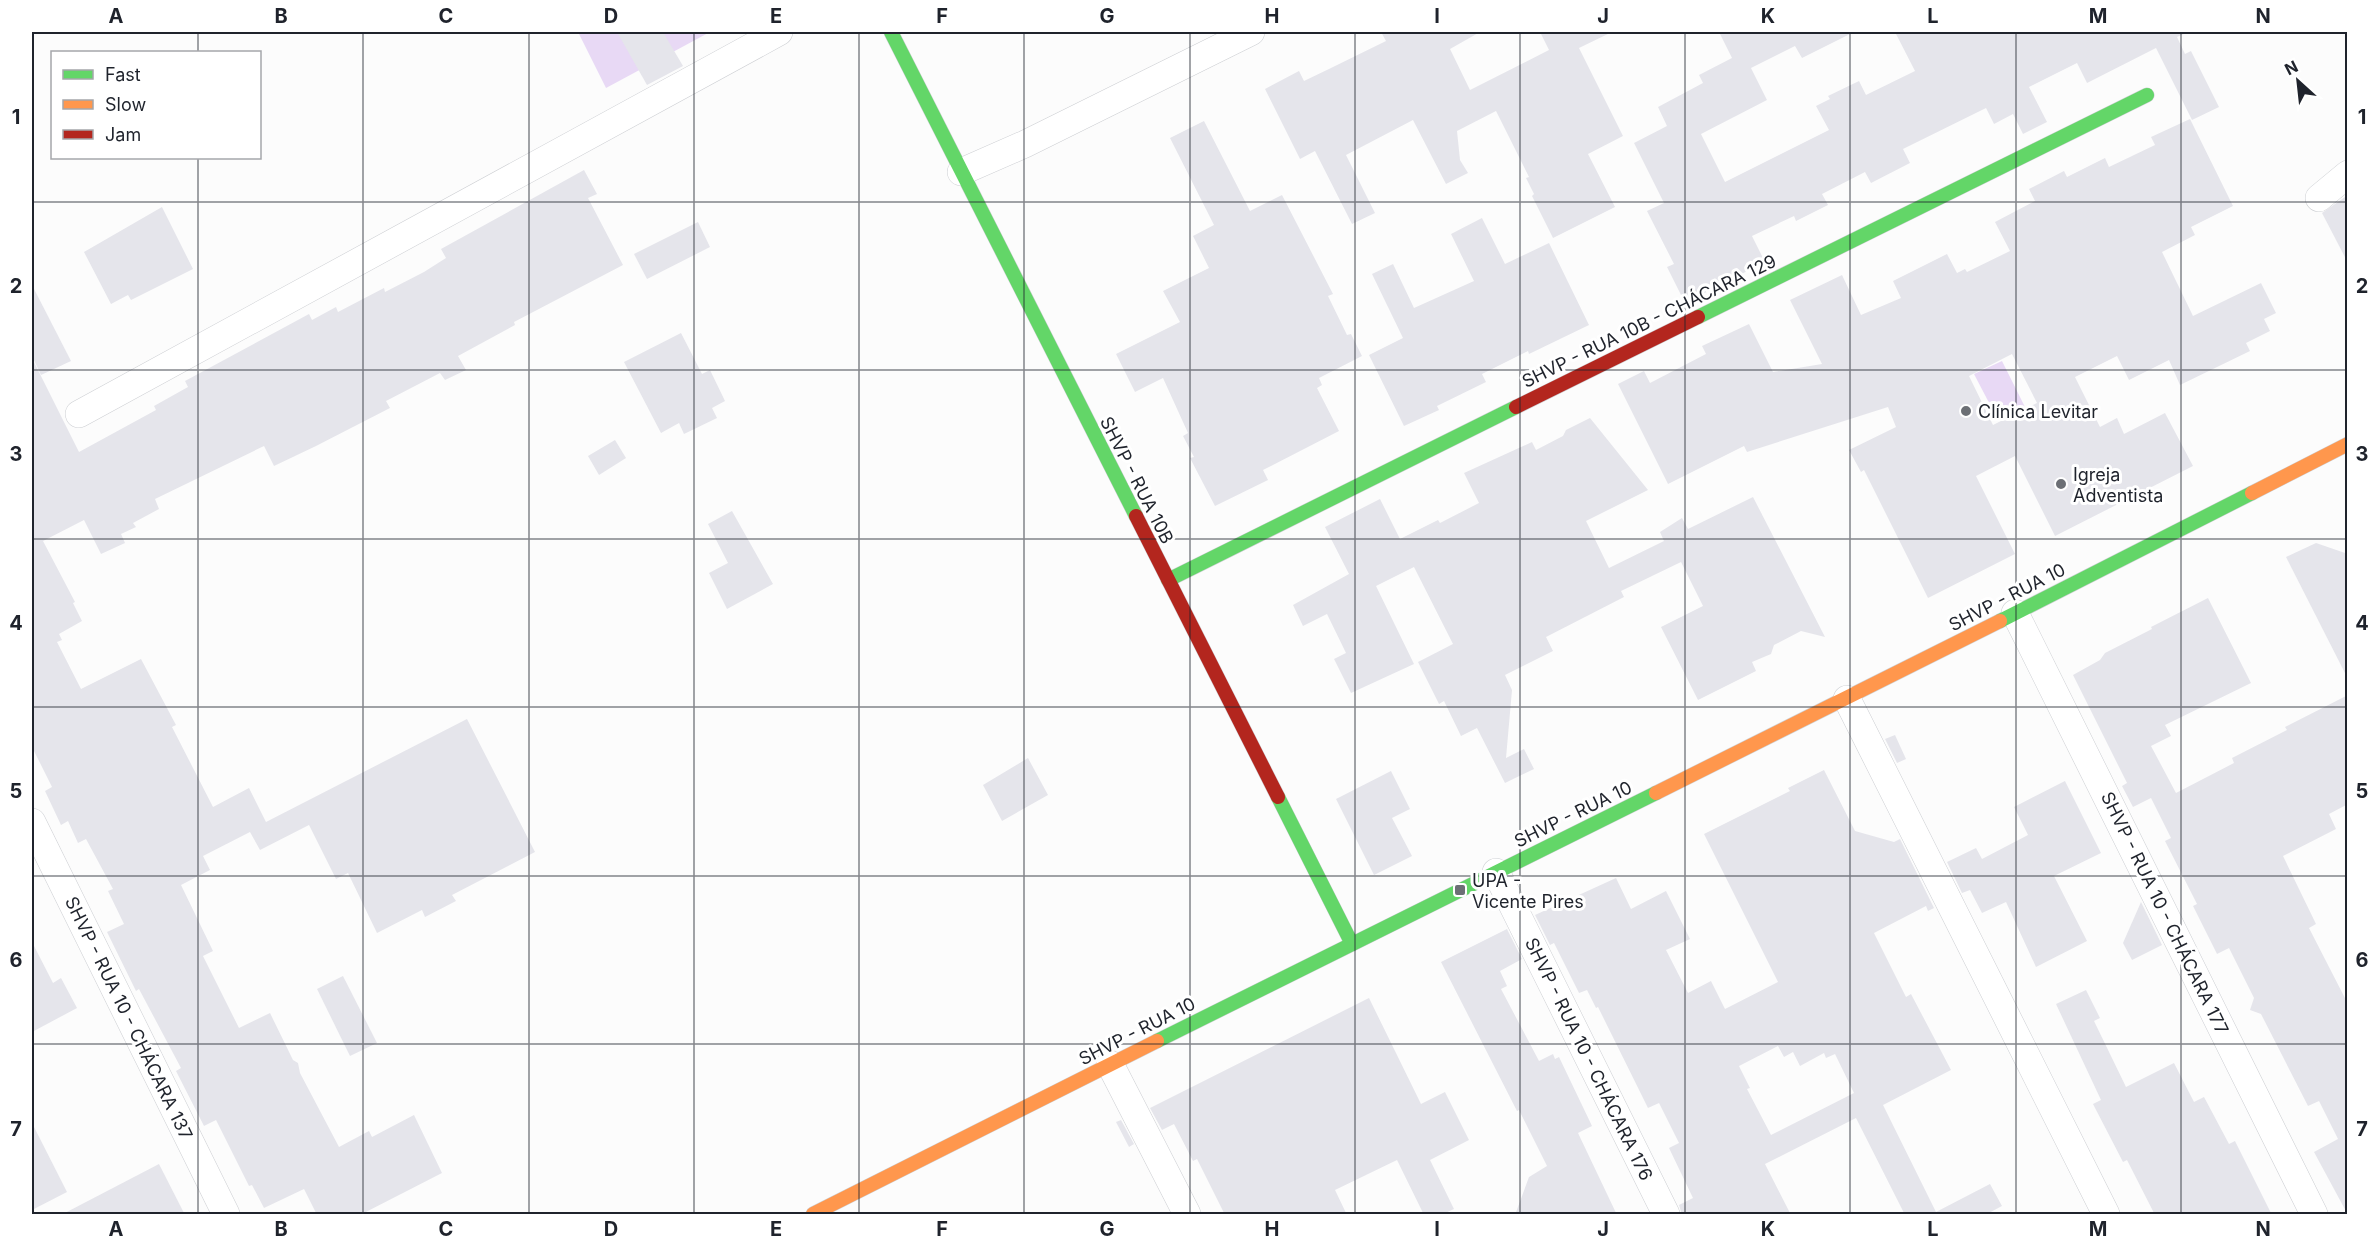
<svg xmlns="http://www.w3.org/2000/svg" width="2379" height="1246" font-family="Inter,sans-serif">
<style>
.green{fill:#e8d9f5}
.building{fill:#e5e5eb;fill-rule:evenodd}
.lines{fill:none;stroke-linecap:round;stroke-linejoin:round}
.street-casing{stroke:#cdcfd3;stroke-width:28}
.fast-casing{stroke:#cdcfd3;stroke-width:15}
.slow-casing{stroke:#cdcfd3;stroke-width:15}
.jam-casing{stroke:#cdcfd3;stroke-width:15}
.street{stroke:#fff;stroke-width:27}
.fast{stroke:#63d668;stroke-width:14}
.slow{stroke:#ff974d;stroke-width:14}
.jam{stroke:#b3261e;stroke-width:14}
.grid{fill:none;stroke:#1f232c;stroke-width:1.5;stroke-opacity:0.55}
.poi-dot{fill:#6c6f75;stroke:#fff;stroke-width:2}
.labels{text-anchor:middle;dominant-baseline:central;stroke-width:6;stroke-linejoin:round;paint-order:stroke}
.street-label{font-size:18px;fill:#1f232c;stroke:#fff}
.poi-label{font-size:18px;fill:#1f232c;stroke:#fff;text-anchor:start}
.neatline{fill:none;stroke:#1f232c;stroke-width:2}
.grid-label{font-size:20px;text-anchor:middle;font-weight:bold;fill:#1f232c}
</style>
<rect width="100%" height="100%" fill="#fcfcfc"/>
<g class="green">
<polygon points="578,32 710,32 606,88"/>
<polygon points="2002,361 2025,407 1998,420 1974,374"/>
</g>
<g class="building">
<polygon points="617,32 663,32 683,66 647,85"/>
<polygon points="1381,32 1480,32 1450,49 1470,90 1549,50 1540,32 1612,32 1579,48 1623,136 1588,154 1615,207 1553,238 1532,196 1534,194 1526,178 1529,177 1496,111 1457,131 1460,160 1468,173 1446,184 1413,120 1346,155 1375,213 1352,224 1315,151 1300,159 1265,89 1299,71 1304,81 1331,68 1386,41"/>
<polygon points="1719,32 1854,32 1802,58 1795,46 1751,68 1767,100 1701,134 1725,182 1829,130 1816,106 1830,99 1828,96 1859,81 1866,95 1915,71 1895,32 2188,32 2177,37 2185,54 2191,51 2219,107 2192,120 2156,48 2087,83 2077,63 2029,87 2047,122 2023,134 2013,114 1994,124 1986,108 1903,149 1910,163 1871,183 1865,172 1822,194 1828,205 1796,221 1794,216 1752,236 1765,262 1685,303 1667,267 1674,264 1647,211 1664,203 1634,143 1667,126 1658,107 1703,83 1699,75 1732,58"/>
<path d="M2190,119l43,87 -42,21 4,8 -33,17 31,64 68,-33 15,30 -12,6 6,12 -24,12 4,8 -70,34 -11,-25 -40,20 -12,-24 -42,21 25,50 17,-9 7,16 41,-21 28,53 -138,70 -40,-80 -39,20 39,78 -87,44 -64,-128 -3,2 -12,-22 47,-23 -8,-20 -141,45 -3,-6 -76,38 -50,-100 26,-13 6,12 56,-29 -4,-8 47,-22 24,48 49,-8 -32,-64 52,-25 19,40 40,-17 -8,-17 54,-27 10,19 8,-4 2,3 43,-21 -15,-29 40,-21 -6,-12 35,-18 3,6 38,-19 4,9 46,-22 -4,-8zM2012,354l25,49 -44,22 -24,-49z"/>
<polygon points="1204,121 1250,211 1282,195 1333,294 1328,296 1347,335 1351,334 1362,356 1319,378 1322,385 1317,388 1339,431 1263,470 1268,480 1215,506 1190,458 1194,457 1183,436 1188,433 1163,378 1135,392 1116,354 1180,322 1163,291 1209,268 1193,236 1214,225 1170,138"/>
<polygon points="584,170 597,194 588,198 623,265 514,322 515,325 458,356 466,370 445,380 440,373 386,401 390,408 316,446 274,466 264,446 155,499 159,509 133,523 136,527 121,534 125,543 101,554 84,520 43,541 75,602 73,603 82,621 59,634 62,640 57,642 81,689 141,659 176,725 172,727 213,807 249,788 266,822 467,719 535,852 452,895 456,901 425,917 422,910 377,933 348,873 336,879 309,825 260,850 250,832 203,856 210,870 181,885 213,951 203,956 239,1028 270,1013 293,1060 298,1063 300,1073 339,1147 369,1131 372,1137 414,1115 442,1173 360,1215 317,1215 304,1189 264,1208 252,1185 249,1186 216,1120 204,1126 176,1071 181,1068 139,989 136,991 107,932 124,924 108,891 113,889 86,839 78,843 68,821 61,825 45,791 52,787 32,747 32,358 79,452 156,410 154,406 188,387 185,381 309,314 312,320 336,307 338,312 384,288 385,292 424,272 446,258 441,249"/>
<polygon points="2348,195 2348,263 2322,213"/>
<polygon points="162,207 193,269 131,300 128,295 111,304 84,252"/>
<polygon points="1482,218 1505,264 1549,243 1589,325 1529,354 1528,351 1482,374 1486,382 1437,406 1439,410 1404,426 1369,355 1403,338 1372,274 1393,264 1414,308 1474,281 1451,234"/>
<polygon points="698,222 710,247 647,279 634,254"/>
<polygon points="32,285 71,361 41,375 32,356"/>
<polygon points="681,333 702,374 710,370 725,401 712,408 717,418 684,434 679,423 661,433 624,362"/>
<polygon points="1590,418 1648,490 1586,521 1609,568 1664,541 1660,532 1682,518 1688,529 1753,497 1825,637 1801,631 1774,645 1771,654 1752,662 1756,671 1698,700 1661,627 1703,606 1681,562 1621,591 1624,597 1546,637 1553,651 1505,675 1512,690 1506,758 1524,749 1534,769 1505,783 1477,728 1461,736 1444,701 1439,704 1418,662 1453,644 1414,567 1376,586 1414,664 1351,693 1334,659 1346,653 1327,614 1303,626 1293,605 1349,574 1325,527 1380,499 1400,539 1438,520 1440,523 1479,503 1464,473 1532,442 1536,450 1563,436 1566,430"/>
<polygon points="615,440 626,458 599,475 588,456"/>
<polygon points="732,511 773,584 727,609 709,573 728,563 708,524"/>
<polygon points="2316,543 2348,554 2348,679 2286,557"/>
<polygon points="2208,598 2251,683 2165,725 2171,736 2151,746 2176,793 2234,763 2232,758 2287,730 2285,727 2348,695 2348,804 2329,814 2336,829 2283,856 2316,924 2309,928 2348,1004 2348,1215 2314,1152 2338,1139 2319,1101 2308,1106 2261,1014 2250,1010 2254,998 2229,948 2217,954 2193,906 2197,904 2165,841 2171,838 2151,798 2133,807 2122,786 2127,783 2073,675 2100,660 2105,653 2152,629 2151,627"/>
<polygon points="1895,735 1906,759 1897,763 1885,739"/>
<polygon points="1028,758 1048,795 1002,821 983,785"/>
<path d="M1824,770l31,61 39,11 6,-3 34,69 -6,3 -2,-5 -52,27 32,64 5,-3 40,76 -68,35 53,107 54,-28 12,22 -17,9h-80l-49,-97 -91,46 26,51h-109l-3,-10 14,-7 -24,-50 10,-5 -20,-40 -11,5 -50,-101 -2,1 -9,-18 -8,3 -25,-50 -4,2 -15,-30 81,-37 15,31 35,-18 24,48 -24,11 22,43 23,-12 14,28 53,-27 -74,-148 86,-43 -2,-3zM1778,1046l6,11 9,-5 7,14 24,-13 2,5 9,-4 19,39 -83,42 -24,-46 3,-1 -11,-22z"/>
<polygon points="1391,771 1410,809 1392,818 1412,856 1374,875 1336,799"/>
<polygon points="2065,781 2101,853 2054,876 2087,941 2036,967 2006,902 1982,913 1970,890 1962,893 1947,862 1976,848 1982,859 2028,835 2014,807"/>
<polygon points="2141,902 2162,945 2132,960 2123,943"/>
<polygon points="1507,929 1522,959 1500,971 1507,986 1501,989 1539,1061 1553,1054 1555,1059 1559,1057 1592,1126 1578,1133 1617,1215 1515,1215 1529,1177 1547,1166 1519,1110 1517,1111 1441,962"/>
<polygon points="32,942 53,983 61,978 77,1008 32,1032"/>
<polygon points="343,976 377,1043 350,1056 317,989"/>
<polygon points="2086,990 2100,1018 2094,1021 2126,1087 2174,1063 2194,1102 2204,1097 2229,1144 2235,1141 2272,1215 2155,1215 2127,1160 2123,1162 2093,1104 2101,1100 2056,1004"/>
<polygon points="1369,998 1421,1104 1445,1092 1469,1140 1430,1160 1454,1209 1441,1215 1424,1215 1397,1160 1335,1190 1347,1215 1225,1215 1197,1159 1193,1161 1174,1124 1162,1130 1150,1108"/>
<polygon points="1121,1120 1134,1144 1129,1147 1116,1122"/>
<polygon points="32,1123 67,1192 32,1210"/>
<polygon points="159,1164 185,1215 61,1215"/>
</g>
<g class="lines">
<defs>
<g id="street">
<polyline points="961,172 1025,144 1251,32"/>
<polyline points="2319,198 2348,174"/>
<polyline points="79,414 779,32"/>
<polyline points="2015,613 2314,1214"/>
<polyline points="1847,699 2106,1214"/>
<polyline points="32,822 226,1214"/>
<polyline points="1496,872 1666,1214"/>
<polyline points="1110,1064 1187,1214"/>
</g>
<g id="fast">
<polyline points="891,32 1136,516"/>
<polyline points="1698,317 2147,95"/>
<polyline points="1168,580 1516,407"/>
<polyline points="2000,621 2252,493"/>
<polyline points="1278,797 1352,944"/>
<polyline points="1157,1041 1656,793"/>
</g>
<g id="slow">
<polyline points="2252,493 2348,444"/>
<polyline points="1656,793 2000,621"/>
<polyline points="813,1214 1157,1041"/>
</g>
<g id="jam">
<polyline points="1516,407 1698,317"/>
<polyline points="1136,516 1278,797"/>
</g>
</defs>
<use href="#street" class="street-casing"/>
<use href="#fast" class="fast-casing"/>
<use href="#slow" class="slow-casing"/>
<use href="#jam" class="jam-casing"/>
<use href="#street" class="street"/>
<use href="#fast" class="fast"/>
<use href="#slow" class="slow"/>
<use href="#jam" class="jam"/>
</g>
<path class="grid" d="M198,32v20M363,32v1182M529,32v1182M694,32v1182M859,32v1182M1024,32v1182M1190,32v1182M1355,32v1182M1520,32v1182M1685,32v1182M1850,32v1182M2016,32v1182M2181,32v1182M198,158v1056M32,202h2316M32,370h2316M32,539h2316M32,707h2316M32,876h2316M32,1044h2316"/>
<g class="poi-dot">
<circle cx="1966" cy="411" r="6"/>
<circle cx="2061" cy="484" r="6"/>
<rect x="1454" y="884" width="12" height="12" rx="3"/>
</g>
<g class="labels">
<g class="street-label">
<text transform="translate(1649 321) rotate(-26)">SHVP - RUA 10B - CHÁCARA 129</text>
<text transform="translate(1137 480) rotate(63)">SHVP - RUA 10B</text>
<text transform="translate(2007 597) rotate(-27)">SHVP - RUA 10</text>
<text transform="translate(1573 814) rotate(-26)">SHVP - RUA 10</text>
<text transform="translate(2165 913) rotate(64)">SHVP - RUA 10 - CHÁCARA 177</text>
<text transform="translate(129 1018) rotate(64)">SHVP - RUA 10 - CHÁCARA 137</text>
<text transform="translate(1137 1031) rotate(-27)">SHVP - RUA 10</text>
<text transform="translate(1589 1059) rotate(64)">SHVP - RUA 10 - CHÁCARA 176</text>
</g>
<g class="poi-label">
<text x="1978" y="411">Clínica Levitar</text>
<text x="2073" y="474">Igreja<tspan x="2073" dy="21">Adventista</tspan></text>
<text x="1472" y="880">UPA -<tspan x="1472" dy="21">Vicente Pires</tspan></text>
</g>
</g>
<rect width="2379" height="1246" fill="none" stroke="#ffffff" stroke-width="66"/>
<rect x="51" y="51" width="210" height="108" fill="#ffffff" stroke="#a5a7ab" stroke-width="1.5"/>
<rect x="63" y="70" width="30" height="9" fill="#63d668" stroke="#a5a7ab" stroke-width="1.5"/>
<text x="105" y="81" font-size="18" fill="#1f232c">Fast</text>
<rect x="63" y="100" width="30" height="9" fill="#ff974d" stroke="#a5a7ab" stroke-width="1.5"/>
<text x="105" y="111" font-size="18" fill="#1f232c">Slow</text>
<rect x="63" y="130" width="30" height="9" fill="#b3261e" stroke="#a5a7ab" stroke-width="1.5"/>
<text x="105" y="141" font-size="18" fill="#1f232c">Jam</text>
<g transform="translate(2298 81) rotate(333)" stroke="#ffffff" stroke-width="4.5" paint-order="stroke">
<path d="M0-4.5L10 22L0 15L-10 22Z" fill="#1f232c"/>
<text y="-9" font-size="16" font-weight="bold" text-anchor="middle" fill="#1f232c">N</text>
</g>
<rect x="33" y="33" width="2313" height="1180" class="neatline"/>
<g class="grid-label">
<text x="116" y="23">A</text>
<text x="281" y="23">B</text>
<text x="446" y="23">C</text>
<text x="611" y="23">D</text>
<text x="776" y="23">E</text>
<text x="942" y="23">F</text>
<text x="1107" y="23">G</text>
<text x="1272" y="23">H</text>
<text x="1437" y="23">I</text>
<text x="1603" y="23">J</text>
<text x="1768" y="23">K</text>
<text x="1933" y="23">L</text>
<text x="2098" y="23">M</text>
<text x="2263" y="23">N</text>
<text x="16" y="124">1</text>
<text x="2362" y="124">1</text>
<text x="16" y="293">2</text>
<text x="2362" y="293">2</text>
<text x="16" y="461">3</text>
<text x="2362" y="461">3</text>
<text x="16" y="630">4</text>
<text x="2362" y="630">4</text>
<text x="16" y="798">5</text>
<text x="2362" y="798">5</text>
<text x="16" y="967">6</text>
<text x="2362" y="967">6</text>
<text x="16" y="1136">7</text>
<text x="2362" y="1136">7</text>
<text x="116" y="1236">A</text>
<text x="281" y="1236">B</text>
<text x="446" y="1236">C</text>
<text x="611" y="1236">D</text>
<text x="776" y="1236">E</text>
<text x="942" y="1236">F</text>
<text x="1107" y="1236">G</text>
<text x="1272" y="1236">H</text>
<text x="1437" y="1236">I</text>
<text x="1603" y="1236">J</text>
<text x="1768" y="1236">K</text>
<text x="1933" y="1236">L</text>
<text x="2098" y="1236">M</text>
<text x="2263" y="1236">N</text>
</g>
</svg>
